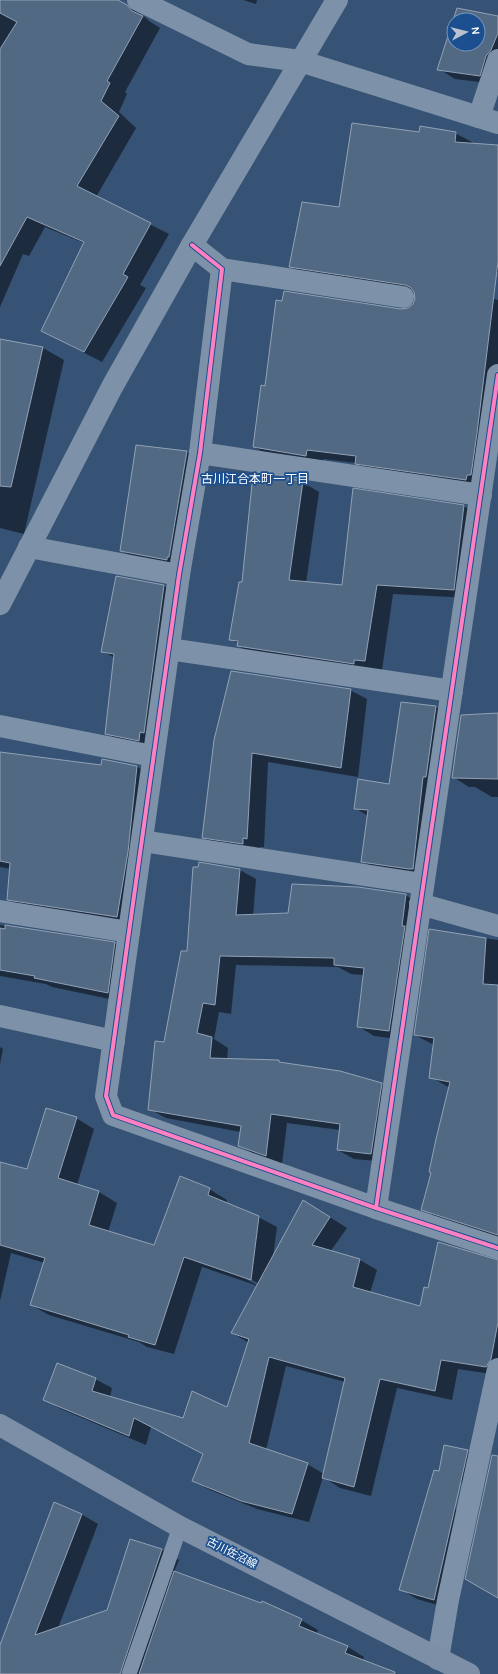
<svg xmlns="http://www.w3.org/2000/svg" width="498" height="1674" font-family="Karla,'Noto Sans JP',sans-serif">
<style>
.shadow{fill:#0007;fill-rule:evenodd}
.building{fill:#526984;stroke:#92a2b6;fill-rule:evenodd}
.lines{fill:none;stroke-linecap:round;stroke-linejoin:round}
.service{stroke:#7d92a8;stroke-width:15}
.minor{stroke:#7d92a8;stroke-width:22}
.tertiary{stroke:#7d92a8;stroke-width:22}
.primary{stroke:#7d8ea7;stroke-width:22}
.cycleway-casing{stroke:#1b4f8f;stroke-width:6}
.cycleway{stroke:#ff80c0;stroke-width:4}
.labels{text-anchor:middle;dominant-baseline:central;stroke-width:3.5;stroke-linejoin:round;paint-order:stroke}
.street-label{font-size:11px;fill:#fff;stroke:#1b4f8f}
.neighbourhood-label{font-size:12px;fill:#fff;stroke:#1b4f8f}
</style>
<rect width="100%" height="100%" fill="#365274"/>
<g class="shadow">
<polygon points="0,0 116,0 145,17 149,21 160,28 125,92 127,94 119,112 136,128 96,197 169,234 140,285 146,288 102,362 42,331 84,243 45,227 29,256 23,254 0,307"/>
<polygon points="243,0 257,0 256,4"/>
<path d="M457,9l41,8v62l-2,5 -41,-5 -16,-10zM454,20h24v24h-24z"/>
<polygon points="420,133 455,133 472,142 471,144 498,152 498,272 495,272 491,298 498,300 498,399 487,484 373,473 356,463 323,459 322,465 271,456 254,447 266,387 401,310 408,309 414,305 416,299 416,293 306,276 290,266 340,208"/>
<polygon points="0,340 43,348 64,360 24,534 0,528"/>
<polygon points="137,446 187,452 209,465 191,569 144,564 122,551"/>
<polygon points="302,482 319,492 306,583 343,587 464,506 480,516 470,598 393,594 382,670 255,655 238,646 239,644 231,639 243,583"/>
<polygon points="117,577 164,586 180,595 156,749 122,743 106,733 115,658 102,651"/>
<polygon points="350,690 367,699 358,777 268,762 264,847 260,847 259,853 219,847 203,837 215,740"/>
<polygon points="436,707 452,716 429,877 379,871 362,861 368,816 355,808 390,785"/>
<polygon points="498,714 498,797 492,797 475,787 469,787 453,777"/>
<polygon points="102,766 136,766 153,776 134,926 25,909 8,899 11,869 0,867 0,769"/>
<polygon points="200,863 240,870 256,879 253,916 289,914 405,895 422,904 406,1040 374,1036 358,1026 364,975 351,974 338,967 236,965 231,1014 219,1012 214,1039 228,1048 227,1060 279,1061 284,1064 381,1084 398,1093 388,1162 354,1159 338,1150 340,1130 287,1123 282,1164 255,1155 239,1145 241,1132 166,1118 149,1109 164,1043 188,952"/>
<polygon points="0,925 114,943 131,953 124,1002 52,987 46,984 0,976"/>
<polygon points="430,931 498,940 498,1238 439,1219 423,1209 432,1174 450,1088 431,1077 434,1045 415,1035"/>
<polygon points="0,1047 3,1049 0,1064"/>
<path d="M76,1118l18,11 -17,56 22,7 18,11 -9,29 46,14 55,-57 18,11 -1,4 32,13 19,10 -4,30 47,-46 27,17 -17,24 30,8 17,10 -7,23 51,14 8,-18 69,-28v114l-40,-6 -6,31 -55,-12 -26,108 -31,-8 -17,-11 -14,45 -52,-13 -47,-19 -17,-9 11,-27 -53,-27 -5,18 -85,-36 -17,-10 51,-20 17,9 -2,9 74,22 44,-11 21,-65 -17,-10 26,-47 -56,-19 -28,87 -27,-7 -8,-5 -90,-27 -18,-10 14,-42 -34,-10 -11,48v-138l28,7zM247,1277l12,7v2l-13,-7zM286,1366l59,16 -21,92 -17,-10 -41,-14z"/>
<polygon points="467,1451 476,1456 470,1485 448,1479"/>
<polygon points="445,1502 471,1518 451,1609 417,1599 400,1589"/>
<polygon points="81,1514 98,1524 58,1628 108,1610 162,1550 179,1560 174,1572 301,1620 318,1630 316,1634 348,1647 364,1657 363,1660 398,1674 0,1674 0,1648"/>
</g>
<g class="building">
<polygon points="0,0 118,0 127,5 132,11 143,16 107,81 110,83 101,101 119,116 77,186 151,223 123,274 128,277 84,352 41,331 84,242 27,217 0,266 0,49 17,22 0,13"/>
<path d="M457,8l41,8v17l-7,17 -5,6 -6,20 -43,-6zM454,20h24v24h-24z"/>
<polygon points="352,123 419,132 420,126 456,132 455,142 498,145 498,262 477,433 471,475 467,475 466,480 355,464 356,456 307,450 306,456 253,447 261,385 265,386 276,300 282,301 284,291 401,309 408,308 413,304 415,299 414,292 410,287 405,285 289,267 302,202 339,207"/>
<polygon points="0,339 43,347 11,487 0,486"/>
<polygon points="136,445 187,451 169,557 167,557 167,560 120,551"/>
<polygon points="253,474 303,481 289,580 342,585 353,488 464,505 454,590 377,585 365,661 354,660 354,664 237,646 238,641 229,640 239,582 242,582"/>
<polygon points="116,576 164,585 144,733 140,732 139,741 105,734 114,654 101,652"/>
<polygon points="231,671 351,689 341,768 252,753 247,839 243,838 243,844 202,838 214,740"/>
<polygon points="401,702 436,706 426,777 423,777 413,869 409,869 361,862 368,810 354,809 358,779 389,784"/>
<polygon points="498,713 498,779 452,778 461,715"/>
<polygon points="0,752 101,765 102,759 137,766 128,852 117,917 7,900 10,863 0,861"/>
<polygon points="199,862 240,869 236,915 288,913 292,884 358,887 406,894 402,926 405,926 389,1031 357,1027 364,968 334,965 334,958 220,956 215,1005 203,1003 197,1033 212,1037 210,1058 279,1060 279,1062 340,1071 382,1083 371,1154 337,1150 340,1124 271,1114 266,1156 238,1146 241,1126 148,1110 155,1041 164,1042 181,951 187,951 193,867 198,867"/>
<polygon points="5,925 115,942 108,993 34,978 35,976 0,970 0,928 5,929"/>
<polygon points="429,929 486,938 483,984 498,985 498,1235 421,1210 431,1173 429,1172 436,1139 450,1082 429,1078 434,1038 414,1035"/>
<polygon points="46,1108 77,1117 58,1178 99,1191 89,1225 154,1245 180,1176 210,1188 208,1195 259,1216 251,1280 184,1257 155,1345 128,1337 129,1335 30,1305 45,1258 0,1245 0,1162 27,1169"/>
<polygon points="303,1200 330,1217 312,1245 360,1259 353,1287 420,1306 424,1287 428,1288 438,1242 498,1260 498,1322 491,1359 486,1367 441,1360 435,1391 380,1379 354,1487 322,1478 345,1378 269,1357 249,1443 308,1463 292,1514 241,1501 192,1481 203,1454 134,1418 129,1436 43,1400 57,1363 96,1378 92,1391 183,1418 192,1391 227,1407 249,1339 231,1333"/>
<polygon points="444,1445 468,1450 434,1600 399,1590 434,1470 439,1471"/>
<polygon points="492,1455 498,1456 498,1598 465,1579"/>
<polygon points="54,1502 82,1514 35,1635 107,1610 130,1539 162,1549 120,1674 0,1674 0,1645"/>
<polygon points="174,1571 261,1603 262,1601 302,1619 299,1626 348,1646 345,1653 395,1672 395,1674 139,1674"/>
</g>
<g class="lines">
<polyline class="service" points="129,1674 180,1527"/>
<g class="minor">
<polyline points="138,0 248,54 300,61 498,123"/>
<polyline points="479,117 498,60"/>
<polyline points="192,245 222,269 200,453 179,575 106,1096 113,1115 376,1208 498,1248"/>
<polyline points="222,269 403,297"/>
<polyline points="200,453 481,495"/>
<polyline points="29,547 179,575"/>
<polyline points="169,649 452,691"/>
<polyline points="0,726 153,756"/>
<polyline points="142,841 423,884"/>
<polyline points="420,904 498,926"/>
<polyline points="0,911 129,932"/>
<polyline points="0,1016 114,1041"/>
<polyline points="376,1208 498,375"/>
<polyline points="438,1659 448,1600 498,1369"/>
</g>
<polyline class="tertiary" points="0,604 112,387 192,245 337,0"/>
<polyline class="primary" points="0,1425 180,1527 469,1674"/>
<defs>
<g id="cycleway">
<polyline points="192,245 222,269 200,453 179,575 106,1096 113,1115 376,1208 498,1248"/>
<polyline points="376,1208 498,375"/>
</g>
</defs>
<use href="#cycleway" class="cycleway-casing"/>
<use href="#cycleway" class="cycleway"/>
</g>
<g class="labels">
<g class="street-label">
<text transform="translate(232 1553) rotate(27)">古川佐沼線</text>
</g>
<g class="neighbourhood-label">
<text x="255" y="479">古川江合本町一丁目</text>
</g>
</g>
<g transform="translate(466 32) rotate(83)"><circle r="19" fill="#1b4f8f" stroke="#7695bc"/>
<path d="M0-3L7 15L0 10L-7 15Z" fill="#b9c2ce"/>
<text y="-6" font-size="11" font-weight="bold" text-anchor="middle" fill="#ffffff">N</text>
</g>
</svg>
